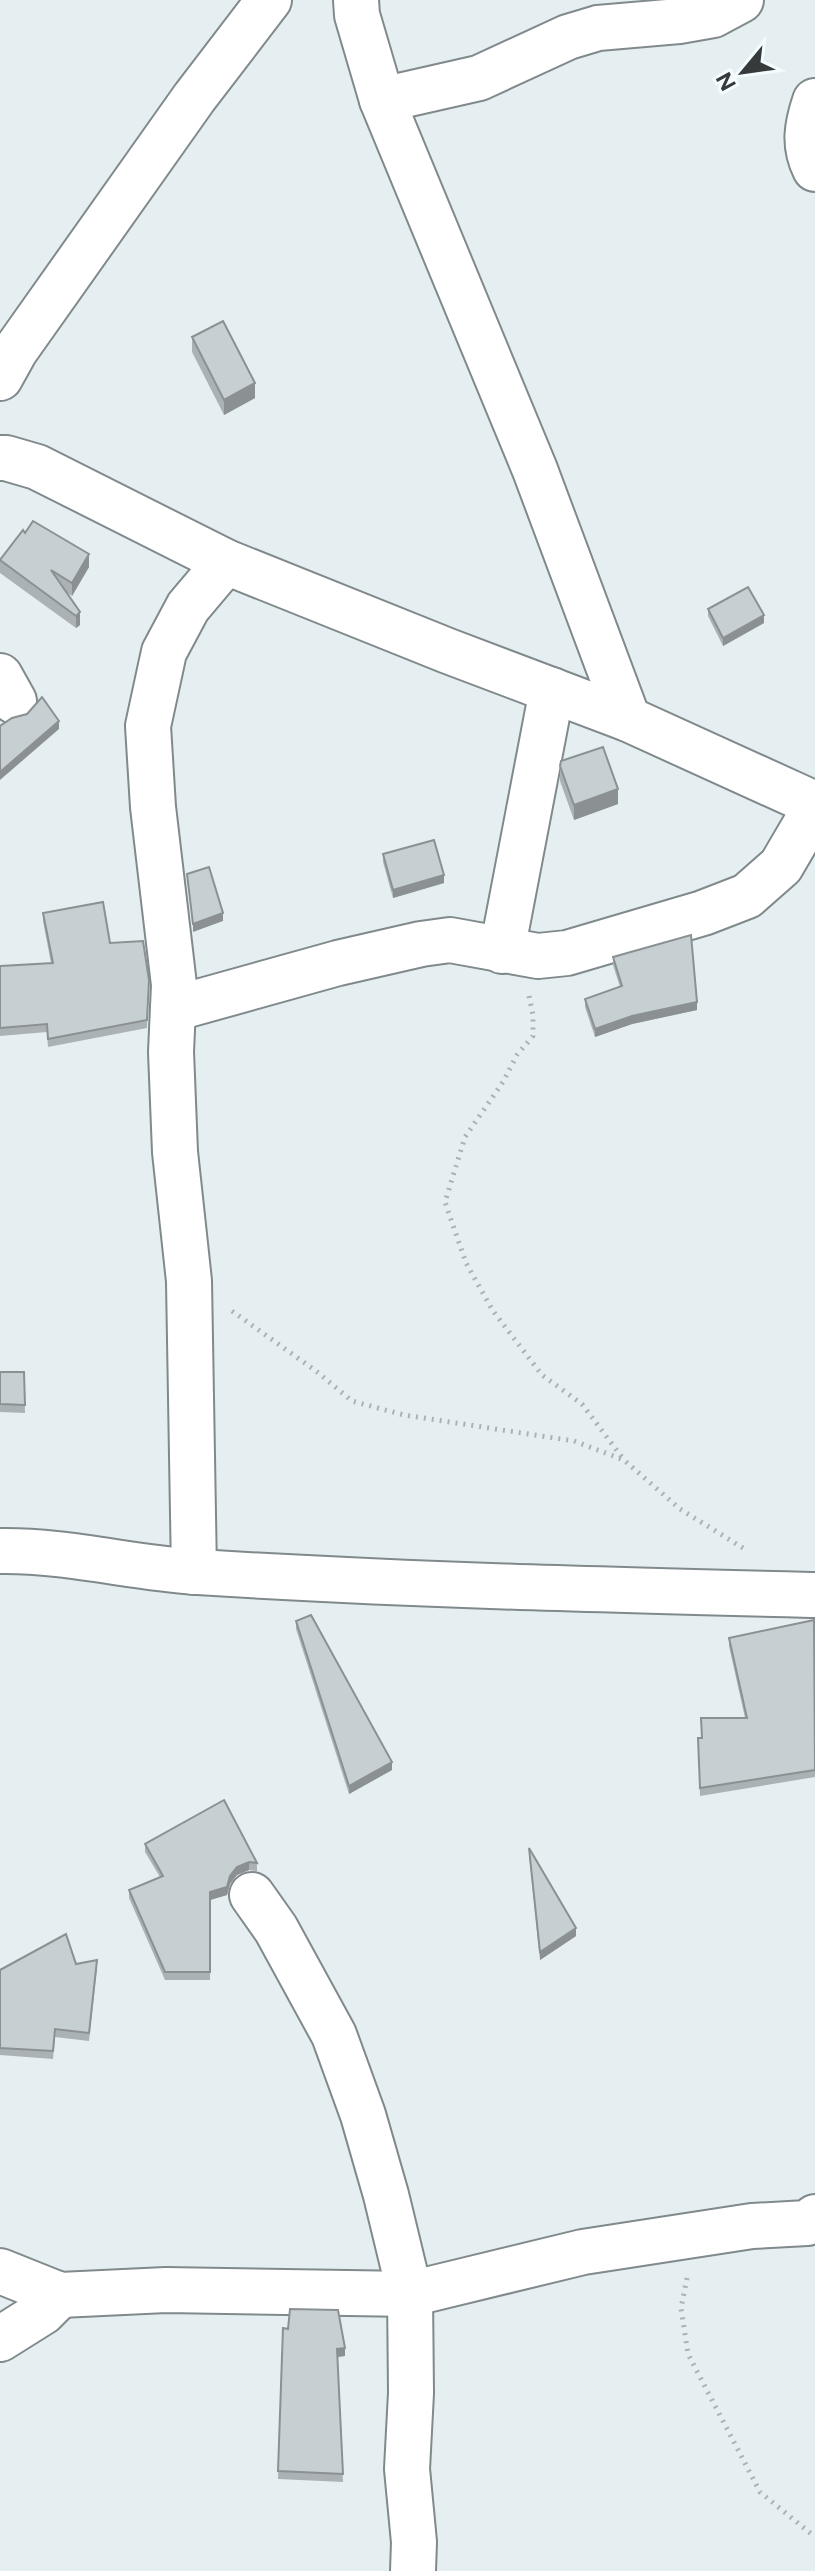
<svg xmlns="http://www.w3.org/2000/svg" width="815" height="2571" font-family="Figtree,sans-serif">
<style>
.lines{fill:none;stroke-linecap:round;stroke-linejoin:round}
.street-casing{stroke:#80898b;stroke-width:48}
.path{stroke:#aab2b4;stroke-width:5;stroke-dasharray:2 6;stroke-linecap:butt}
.street{stroke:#fff;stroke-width:44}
.wall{fill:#aab2b5}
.shaded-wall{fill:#8b9193}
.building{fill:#c6cfd2;stroke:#8b9193;stroke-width:2}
</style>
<rect width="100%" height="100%" fill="#e5eff2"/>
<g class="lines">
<defs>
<g id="street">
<polyline points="356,0 357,15 382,100 535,470 628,719"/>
<polyline points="382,100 479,78 568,37 598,28 679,21 713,15 741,0"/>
<path d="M815,101c-8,24 -12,44 0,68"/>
<polyline points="0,378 15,351 194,98 269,0"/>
<polyline points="0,458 6,458 37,467 226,562 448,651 628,719 815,804"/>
<polyline points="0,676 14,701"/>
<polyline points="502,951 552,690"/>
<polyline points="173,1009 338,963 421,944 450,940 538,956 567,953 703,913 747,896 781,866 815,808"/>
<path d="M0,1551c67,-1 132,17 198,21 205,13 412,18 617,23"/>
<polyline points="194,1572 189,1281 175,1152 171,1052 174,985 153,807 148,726 164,652 188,607 226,562"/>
<polyline points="252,1895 276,1929 334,2035 363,2115 386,2195 410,2294 411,2393 407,2469 414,2542 413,2571"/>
<polyline points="0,2271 60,2295 166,2290 410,2294 583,2252 752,2226 807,2223 815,2217"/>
<polyline points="0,2339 43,2312 60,2295"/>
</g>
</defs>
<use href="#street" class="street-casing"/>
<g class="path">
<polyline points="529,996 533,1015 533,1036 517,1055 503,1082 465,1137 445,1202 466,1263 493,1311 542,1375 582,1404 624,1460"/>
<polyline points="232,1311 316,1371 352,1401 404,1415 574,1441 624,1460 680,1509 743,1548"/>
<polyline points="687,2278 681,2308 688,2354 760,2492 815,2537"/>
</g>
<use href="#street" class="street"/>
</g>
<g class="wall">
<polygon points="192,337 255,398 224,415 192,352"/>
<polygon points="25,533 89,567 72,596 66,592 80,625 76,628 0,573 0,560"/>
<polygon points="708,609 764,623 723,646 708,616"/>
<polygon points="560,766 618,804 574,820 560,781"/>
<polygon points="383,854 444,883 393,898 383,862"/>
<polygon points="43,913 110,943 149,980 147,1028 48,1047 47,1032 0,1036 0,966 51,963 43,921"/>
<polygon points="613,957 697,1010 632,1024 595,1037 585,1007 585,999 620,987 613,965"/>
<polygon points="0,1372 24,1372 25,1413 0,1412"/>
<polygon points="296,1621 392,1770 349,1794 296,1629"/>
<polygon points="815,1623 815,1777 700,1796 698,1738 701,1738 745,1718 729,1646 729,1638"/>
<polygon points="145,1844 257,1863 257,1871 249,1870 237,1875 230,1884 227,1895 210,1900 210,1980 165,1980 129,1898 129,1890 160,1877 145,1852"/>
<polygon points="529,1848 576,1936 540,1960 529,1856"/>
<polygon points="76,1964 97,1968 89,2041 55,2037 53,2059 0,2055 0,1970"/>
<polygon points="283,2328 345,2356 337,2357 343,2482 278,2479"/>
</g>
<g class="shaded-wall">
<polygon points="255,383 255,398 224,415 224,400"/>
<polygon points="89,554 89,567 72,596 72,583"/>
<polygon points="80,612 80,625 76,628 76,616"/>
<polygon points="764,615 764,623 723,646 723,638"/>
<polygon points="59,721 59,729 0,780 0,772"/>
<polygon points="618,789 618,804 574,820 574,805"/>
<polygon points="444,875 444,883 393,898 393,890"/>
<polygon points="223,913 223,921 193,932 193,924"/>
<polygon points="697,1002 697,1010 632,1024 595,1037 595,1029 632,1016"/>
<polygon points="392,1762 392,1770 349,1794 349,1786"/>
<polygon points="249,1862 249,1870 237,1875 230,1884 227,1895 210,1900 210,1892 230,1876 237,1867"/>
<polygon points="576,1928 576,1936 540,1960 540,1952"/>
<polygon points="345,2348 345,2356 337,2357 337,2349"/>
</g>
<g class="building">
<polygon points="223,321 255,383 224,400 192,337"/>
<polygon points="33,521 89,554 72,583 51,570 80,612 76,616 0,560 23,530 25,533"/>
<polygon points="748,587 764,615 723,638 708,609"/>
<polygon points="42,697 59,721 0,772 0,726 12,718 27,714"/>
<polygon points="603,747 618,789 574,805 560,766 561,761"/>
<polygon points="434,840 444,875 393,890 383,854"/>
<polygon points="209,867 223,913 193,924 187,874"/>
<polygon points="103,902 110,943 143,941 149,980 147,1020 48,1039 47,1024 0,1028 0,966 53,963 43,913"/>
<polygon points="691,935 697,1002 632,1016 595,1029 585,999 622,986 613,957"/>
<polygon points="0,1372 24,1372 25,1405 0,1404"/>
<polygon points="311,1615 392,1762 349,1786 296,1621"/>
<polygon points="814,1620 815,1770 700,1788 698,1738 702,1738 701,1718 747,1718 729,1638"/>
<polygon points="224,1800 257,1863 249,1862 237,1867 230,1876 227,1887 210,1892 210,1972 165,1972 129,1890 163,1876 145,1844"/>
<polygon points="529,1848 576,1928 540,1952"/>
<polygon points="66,1934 76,1964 97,1960 89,2033 55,2029 53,2051 0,2048 0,1970"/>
<polygon points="290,2309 338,2310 345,2348 337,2349 343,2474 278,2471 283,2328 288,2329"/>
</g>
<g transform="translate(743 72) rotate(241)" stroke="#f3fcff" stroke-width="6" paint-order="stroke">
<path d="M0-6L14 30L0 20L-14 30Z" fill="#363a3b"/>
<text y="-12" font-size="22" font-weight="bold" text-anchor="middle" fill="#363a3b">N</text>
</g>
</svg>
